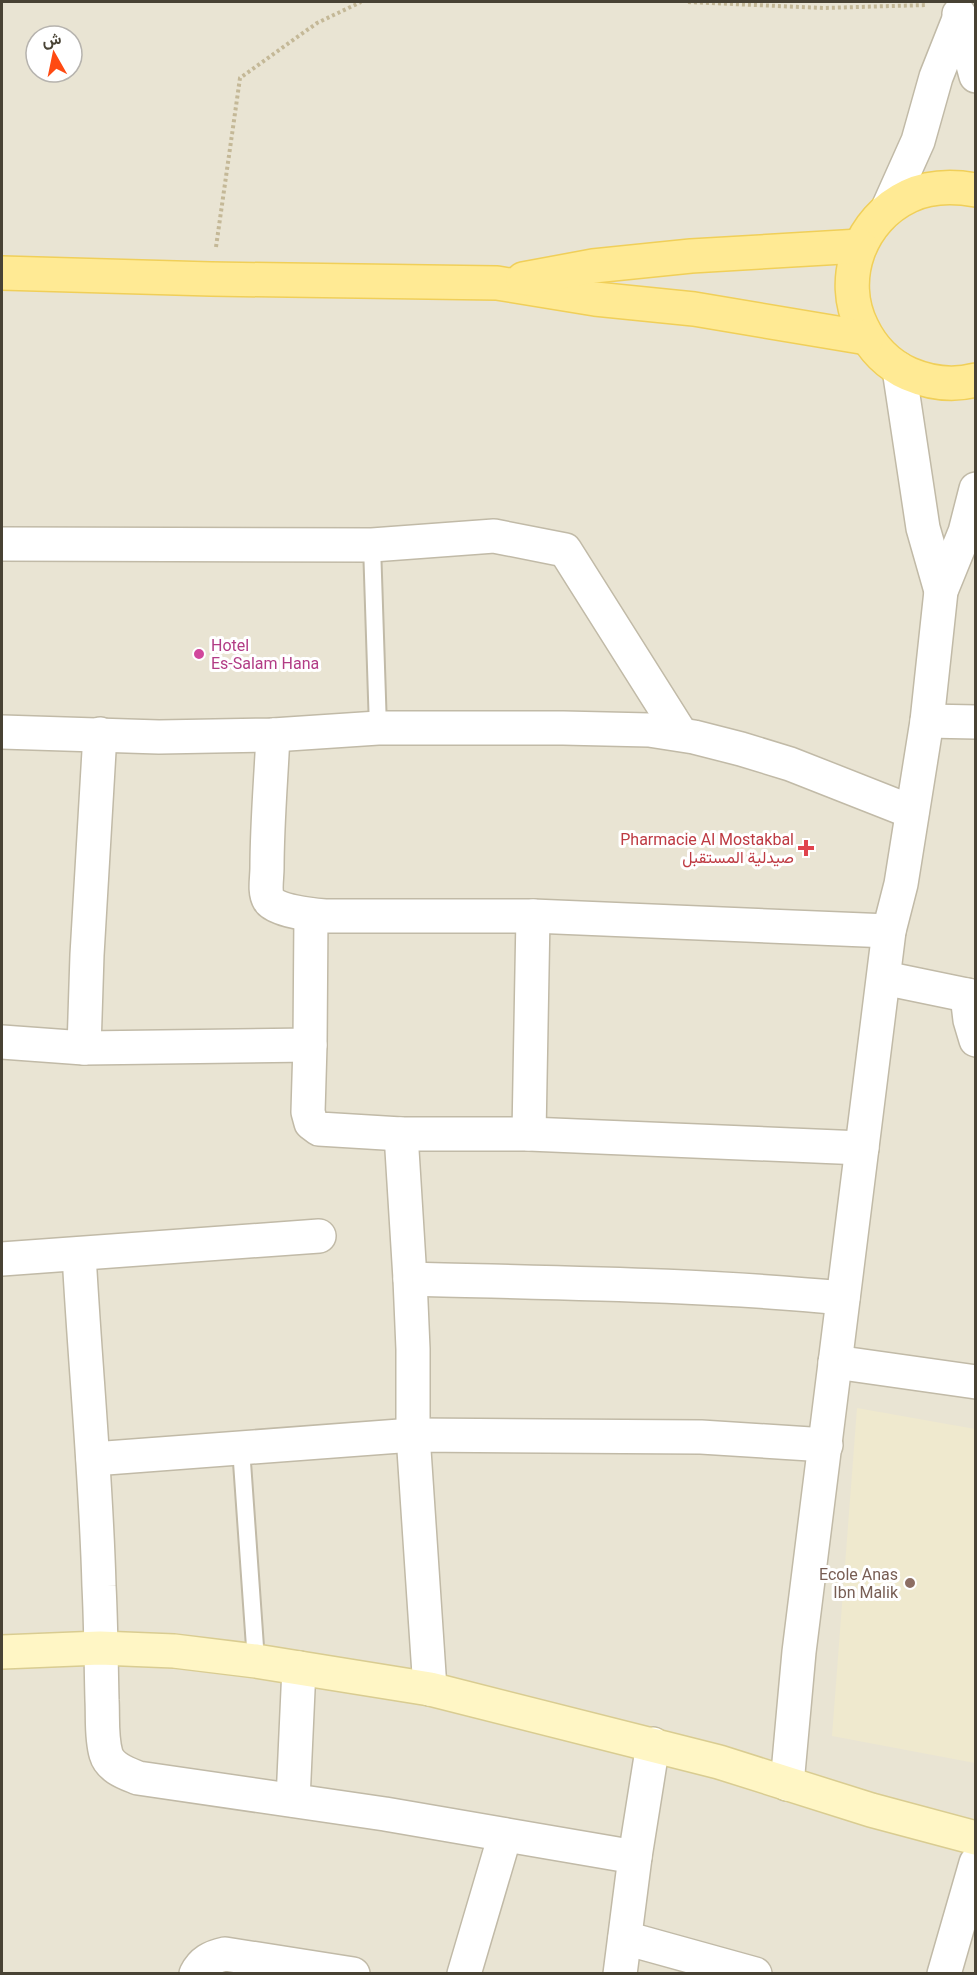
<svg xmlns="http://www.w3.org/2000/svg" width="977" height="1975" font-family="Roboto,Vazirmatn,sans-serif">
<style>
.residential{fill:#e9e4d3;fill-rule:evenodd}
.education{fill:#efe9ce}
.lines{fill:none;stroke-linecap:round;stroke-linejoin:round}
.lane-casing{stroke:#c1baa7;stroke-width:20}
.street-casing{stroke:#c1baa7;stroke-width:36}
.secondary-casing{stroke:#d9cc91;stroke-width:36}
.primary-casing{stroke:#f0cf59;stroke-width:36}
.path{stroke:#c4b897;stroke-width:4;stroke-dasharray:3 3;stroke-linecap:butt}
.lane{stroke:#fff;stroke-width:16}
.street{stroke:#fff;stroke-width:33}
.secondary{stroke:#fff6c5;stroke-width:33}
.primary{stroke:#ffea94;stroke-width:33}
.hotel-dot{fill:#d1479c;stroke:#fff;stroke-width:2}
.health-dot{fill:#e0444e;stroke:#fff;stroke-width:2}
.education-dot{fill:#8d6e63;stroke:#fff;stroke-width:2}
.labels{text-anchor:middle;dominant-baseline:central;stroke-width:6;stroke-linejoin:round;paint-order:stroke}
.hotel-label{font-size:16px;fill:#b23c85;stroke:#fff;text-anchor:start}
.health-label{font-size:16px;fill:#be3a42;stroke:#fff;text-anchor:end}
.education-label{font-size:16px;fill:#785e54;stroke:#fff;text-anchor:end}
</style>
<rect width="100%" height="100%" fill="#f5f1e6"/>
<path class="residential" d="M2,2h973v1971h-973zM36,36h36v36h-36z"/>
<polygon class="education" points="857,1408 975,1429 975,1763 832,1736"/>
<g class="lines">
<defs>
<g id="lane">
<polyline points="372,545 378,728"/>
<polyline points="241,1448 256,1661"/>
</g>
<g id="street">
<polyline points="959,14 976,76"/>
<polyline points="888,208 918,141 936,77 959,19"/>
<polyline points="899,369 923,528 941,591"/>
<polyline points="2,544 372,545 494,536 565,550 681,734"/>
<polyline points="927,721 976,722"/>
<polyline points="2,732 159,737 273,735 378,728 563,728 649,730 694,737 741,749 790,764 912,812"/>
<path d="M273,735c-2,44 -6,89 -6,133 0,10 -3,24 2,32 5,11 44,15 56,16h208l356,15"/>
<polyline points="884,978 976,997"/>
<polyline points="967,995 970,1020 976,1040"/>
<polyline points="2,1042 84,1048 87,955 100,734"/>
<polyline points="310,1045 308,1112 311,1123 319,1129 401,1134 529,1134 862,1148"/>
<polyline points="84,1048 310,1045 311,915"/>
<polyline points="401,1134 410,1279 413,1349 413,1435 430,1689"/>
<polyline points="529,1134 533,916"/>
<path d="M79,1254c6,111 17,221 20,332 2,38 2,76 3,114 1,18 -1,37 4,54 4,14 20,19 32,24l247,36 250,43"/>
<polyline points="2,1259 319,1236"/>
<path d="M410,1279c144,4 289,5 433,19"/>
<polyline points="835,1362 976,1382"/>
<polyline points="93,1459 413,1435 701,1437 826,1445"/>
<polyline points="787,1784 799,1652 889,931 901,884 927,721 941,591 965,532 976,489"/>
<polyline points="293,1800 299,1668"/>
<polyline points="625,1938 755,1974"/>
<path d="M196,1974c6,-12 15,-17 29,-20l128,20"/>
<polyline points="464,1974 505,1835"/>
<polyline points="620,1974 635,1857 653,1744"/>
<polyline points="944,1974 976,1863"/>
</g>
<polyline id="secondary" points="2,1652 100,1648 174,1651 256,1661 430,1689 719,1762 871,1810 976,1838"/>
<g id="primary">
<path d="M976,190c-23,-4 -46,-4 -67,6 -49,23 -71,83 -47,131 10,21 25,37 47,47 21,9 44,12 67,6"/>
<polyline points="2,273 211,279 497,283 595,299 694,309 867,338"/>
<polyline points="523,279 593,266 691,256 860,246"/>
</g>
</defs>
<use href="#lane" class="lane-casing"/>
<use href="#street" class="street-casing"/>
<use href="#secondary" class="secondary-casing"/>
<use href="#primary" class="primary-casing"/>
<g class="path">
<polyline points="688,2 823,8 927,5"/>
<polyline points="216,247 240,78 317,23 361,2"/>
</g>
<use href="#lane" class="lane"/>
<use href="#street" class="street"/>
<use href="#secondary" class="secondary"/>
<use href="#primary" class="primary"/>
</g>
<circle class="hotel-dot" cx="199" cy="654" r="6"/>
<path class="health-dot" d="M803 839h6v6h6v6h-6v6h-6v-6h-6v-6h6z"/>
<circle class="education-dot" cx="910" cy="1583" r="6"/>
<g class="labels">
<g class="hotel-label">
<text x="211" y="645">Hotel<tspan x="211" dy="18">Es-Salam Hana</tspan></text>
</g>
<g class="health-label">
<text x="794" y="839">Pharmacie Al Mostakbal<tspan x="794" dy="18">صيدلية المستقبل</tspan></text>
</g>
<g class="education-label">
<text x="898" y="1574">Ecole Anas<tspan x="898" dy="18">Ibn Malik</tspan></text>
</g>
</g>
<rect width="977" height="1975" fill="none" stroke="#484234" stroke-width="6"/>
<g transform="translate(54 54) rotate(351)"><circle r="28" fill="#ffffff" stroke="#b6b3ae" stroke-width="1.5"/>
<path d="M0-4.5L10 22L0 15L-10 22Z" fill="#ff4a12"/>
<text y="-9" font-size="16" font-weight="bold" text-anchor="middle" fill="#484234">ش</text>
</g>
</svg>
